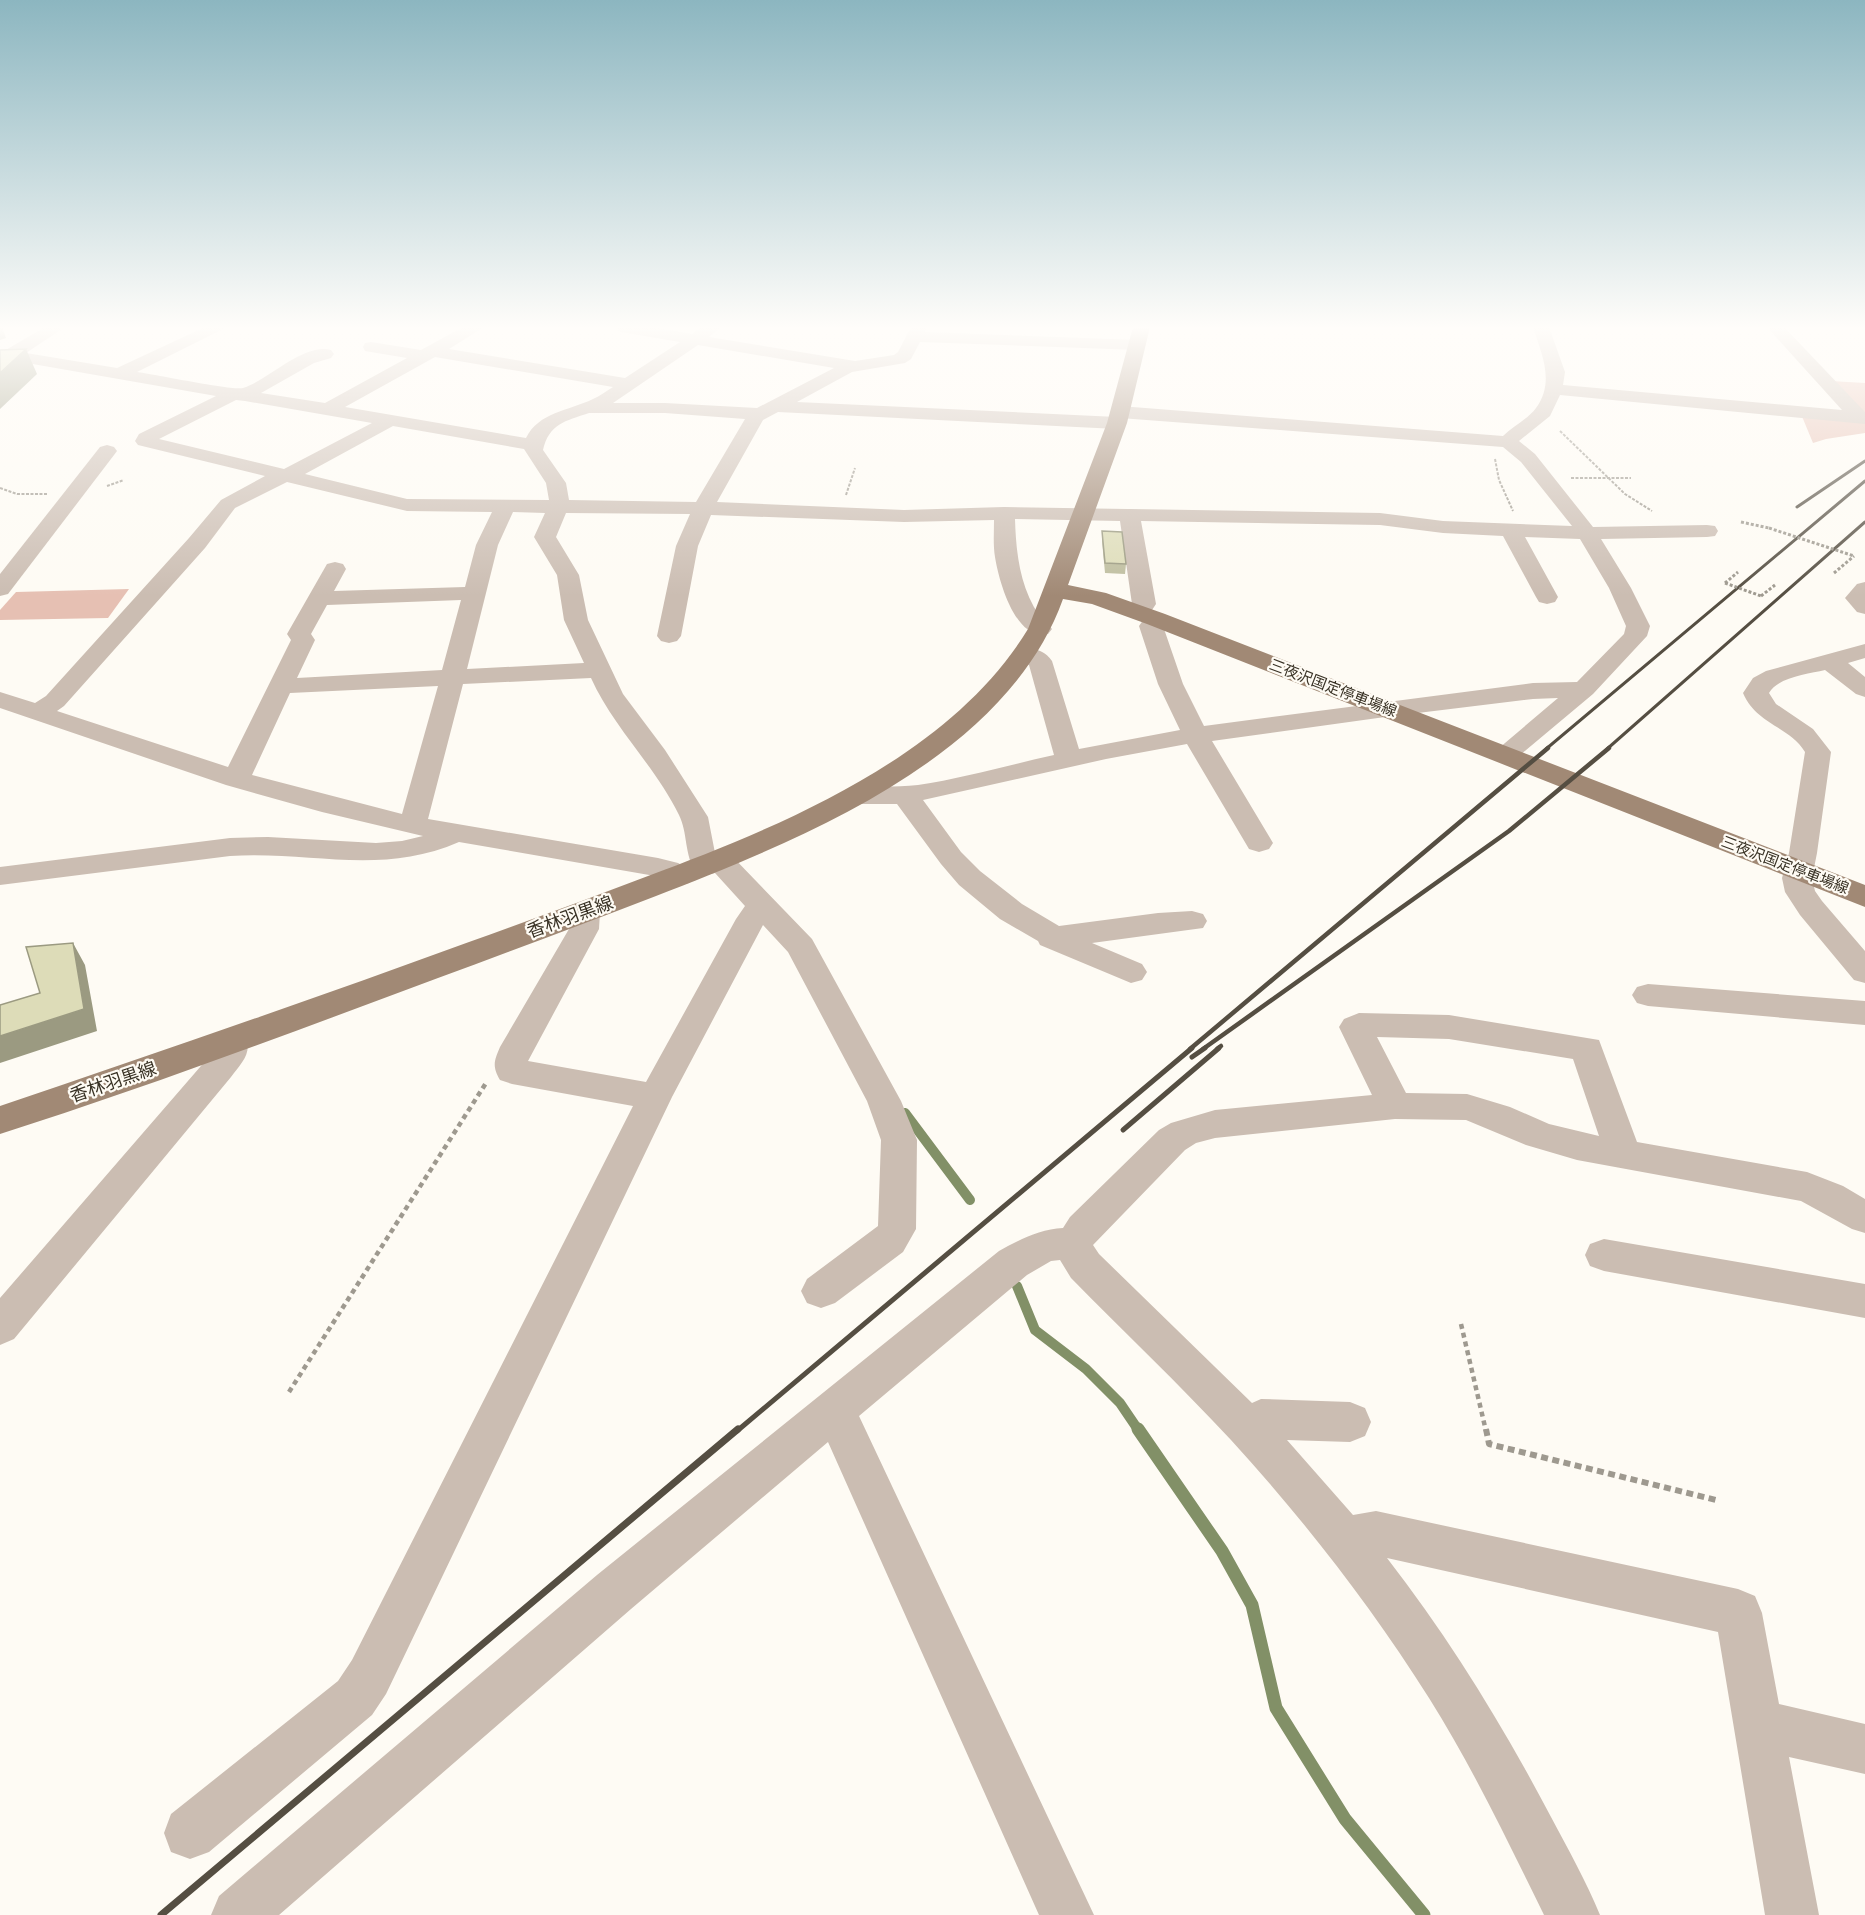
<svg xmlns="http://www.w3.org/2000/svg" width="1865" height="1915" font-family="Karla,'Noto Sans JP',sans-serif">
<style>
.green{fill:#e6c0b3}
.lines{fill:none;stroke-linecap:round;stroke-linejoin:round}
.stream-far1{stroke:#829067;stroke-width:10}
.stream{stroke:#829067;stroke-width:13}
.path-far3{stroke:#9e998f;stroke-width:2;stroke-dasharray:3 1.5;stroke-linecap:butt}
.path-far2{stroke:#9e998f;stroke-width:3;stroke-dasharray:3 2;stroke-linecap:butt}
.path-far1{stroke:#9e998f;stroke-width:4.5;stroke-dasharray:5 4;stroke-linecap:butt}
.path{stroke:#9e998f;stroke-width:6;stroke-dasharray:7 4.5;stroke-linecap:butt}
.minor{fill:#cbbdb2;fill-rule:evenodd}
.major{fill:#a18975;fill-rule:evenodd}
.rail-far3{stroke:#554e42;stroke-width:3}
.rail-far2{stroke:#554e42;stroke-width:4.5}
.rail-far1{stroke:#554e42;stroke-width:5}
.rail{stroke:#554e42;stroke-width:7}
.path-bridge{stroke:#9e998f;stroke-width:3;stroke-dasharray:3 2;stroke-linecap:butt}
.wall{fill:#bebd9e}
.shaded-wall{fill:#9b9a81}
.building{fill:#dddcb8;stroke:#9b9a81;stroke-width:1.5}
.labels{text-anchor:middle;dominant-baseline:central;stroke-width:4.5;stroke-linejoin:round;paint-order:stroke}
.far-street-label{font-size:15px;fill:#383124;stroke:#fefbf4}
.street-label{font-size:18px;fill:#383124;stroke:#fefbf4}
</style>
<rect width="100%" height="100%" fill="#fefbf4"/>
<g class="green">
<polygon points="1831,381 1865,383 1865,415"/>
<polygon points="1801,414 1865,420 1865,433 1826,439 1813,443"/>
<polygon points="129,589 108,618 0,620 0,610 16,592"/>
</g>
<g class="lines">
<g class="stream-far1">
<polyline points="905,1113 970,1200"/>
<polyline points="1017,1286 1035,1330 1086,1369 1120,1403 1139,1431"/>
</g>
<polyline class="stream" points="1138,1429 1222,1551 1252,1605 1276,1708 1345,1819 1424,1915"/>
<g class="path-far3">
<polyline points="1560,431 1625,494 1652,511"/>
<polyline points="1495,459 1499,480 1513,511"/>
<polyline points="1571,478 1631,478"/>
<polyline points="107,486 124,480"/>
<polyline points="0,488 17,494 47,494"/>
<polyline points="846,495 855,468"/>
</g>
<g class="path-far2">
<polyline points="1741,522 1769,528"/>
<polyline points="1834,573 1854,556"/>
<polyline points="1725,583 1738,572"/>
<polyline points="1761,596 1775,585"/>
</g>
<g class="path-far1">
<polyline points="1461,1324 1486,1431"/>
<polyline points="289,1392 486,1083"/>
</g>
<polyline class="path" points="1486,1429 1489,1444 1716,1500"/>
<g class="minor">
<path d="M45,327h20l-39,26 91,15 88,-41h22l-90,45c16,2 97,19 106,16 26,-8 60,-45 88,-38l3,4 -3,4 -17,5 -53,30 64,10 82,-45 -42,-7 -2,-4 2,-4 6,-1 50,8 42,-23h21l-35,22 176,29 55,-36 -59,-10 -8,-5h40l39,7 9,-7h20l-12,10 146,24 39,-6 4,-3 13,-25h16l-2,5 213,8 8,5 -8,5 -218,-8 -9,17 -6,4 -53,9 -55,30 320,15 7,2 2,4 -2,4 -7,2 -339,-17 -15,8 -46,82 187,8 100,-3 376,6 63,8 129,5 -51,-64 -18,-15 -383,-29 -7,-2 -2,-4 2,-4 7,-2 383,30c10,-10 25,-17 33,-28 19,-26 6,-53 -3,-81h16l16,45 -2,13 279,25 -75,-83h17l81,85v12l-305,-29 -10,21 -31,25 16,13 58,73 114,-2 8,1 3,5 -3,5 -8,1 -106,2 30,49 19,38 -3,10 -54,58 -79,66 -9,2 -9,-2 -4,-6 66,-56 -25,1 -148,18 -173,24 61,102 -4,6 -10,3 -10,-3 -62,-105 -81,15 -183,41 38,52 19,19 42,33 37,22 99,-13 34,-2 11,3 4,7 -4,7 -111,15 50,21 5,8 -5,8 -11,3 -91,-38 -2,-4 -38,-22 -41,-34 -18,-21 -44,-60h-39l-10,-2 -4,-6 4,-6c22,-5 47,-2 70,-5 46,-7 91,-20 136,-30l-25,-90 -12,-6 -3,-5 3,-5c13,-3 28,1 35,12l27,88 101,-19 -22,-46 -19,-58 5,-7 -13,-1 -4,-5 5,-9 -12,-83 -105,-2c1,34 5,68 24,96 4,5 9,9 13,14l-4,5c-32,8 -49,-52 -53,-77 -2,-12 -1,-25 -1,-37l-90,2 -193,-7 -13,31 -17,90 -4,5 -8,2 -8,-2 -4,-5 19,-90 14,-32 -124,-1 -10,24 23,38 9,45 35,74 42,56 43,67 7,36 15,1 82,85 89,162 16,39 -1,89 -13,23 -68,51 -14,5 -14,-5 -6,-12 6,-12 71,-53 3,-86 -14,-39 -79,-149 -25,-27 -91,172 -286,597 -14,21 -163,137 -19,7 -19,-7 -7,-19 7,-19 167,-133 14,-21 281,-554 -121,-22 -12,-4c-8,-14 -6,-19 0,-33l69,-118 1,-17 4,-7 11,-3 11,3 4,7 -1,17 -71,132 118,21 90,-163 9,-13 -30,-33 -9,2 -10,-2c-12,-19 -8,-40 -17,-58 -24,-49 -66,-88 -88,-137l-128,6 -35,135 230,39 20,5 11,6 5,7 -5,7 -10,2 -24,-9 -196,-34c-78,34 -148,9 -229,14l-230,29v-18l230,-29 38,-1 108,6 26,-2 21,-5 -101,-24 -96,-27 -226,-77v-16l35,11 11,-7 143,-158 32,-38 44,-24 -127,-31 -3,-4 4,-7 77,-38 -212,-37 -3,-4 3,-4zM698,345l136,23 -77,40 -92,-5h-52zM435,357l178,30c-7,4 -13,9 -20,12 -25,12 -54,13 -67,39l-181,-31zM236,400l9,1 127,22 -88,46 -125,-30zM589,413h76l80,6 -49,83 -127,-2 -3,-17 -23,-33c6,-26 22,-29 46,-37zM393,426l131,23 22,34 3,17 -142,-1 -102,-25zM287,482l120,29 85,1 -16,33 -11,42 -131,4 12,-22 -3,-5 -8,-2 -8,2 -40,70 4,6 -63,127 -171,-56 7,-5 141,-158 30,-40zM513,512l32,1 -11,24 23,38 7,45 20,43 -117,6 31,-124zM1141,521l239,4 63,8 60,3 33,61 3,5 8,2 8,-2 3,-5 -33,-60 55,2 29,49 17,38 -2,8 -47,48 -44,1 -329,43 -21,-42 -20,-58 5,-7 -4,-5 -14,-1 6,-9zM461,600l-19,70 -145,8 18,-38 -4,-6 16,-29zM438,686l-36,128 -150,-39 38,-82z"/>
<polygon points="107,445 114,447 117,451 114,455 8,594 0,596 0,574 100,447"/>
<polygon points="1865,582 1865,614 1857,612 1845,598 1857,584"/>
<path d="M1865,644v14l-17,5 17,14v20l-9,-3 -31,-24c-17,4 -47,7 -56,23l7,11 37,25 18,23 -14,101 -5,25 3,13 7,10 43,50v32l-11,-3 -54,-65 -15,-23 -3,-14 7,-25 16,-101c-16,-26 -48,-27 -62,-59l10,-15 13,-7z"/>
<polygon points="1648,984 1865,1001 1865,1025 1648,1006 1637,1003 1632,995 1637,987"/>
<path d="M1359,1013l90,2 150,25 38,102 170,30 36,14 22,13v34l-13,-4 -51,-28 -224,-41 -51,-15 -60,-25 -71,-1 -180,19 -19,5 -11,7 -92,95 6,9 153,149 9,-4 89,3 15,6 6,14 -6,14 -15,6 -63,-2 66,75 23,-4 362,78 17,7 7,17 17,91 86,20v50l-76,-17 30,158h-54l-47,-283 -331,-74c63,81 116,168 164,259 17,32 35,64 49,98h-56c-36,-73 -71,-147 -115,-217 -58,-92 -125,-178 -198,-258 -52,-56 -107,-108 -160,-162l-11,-18 -9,1 -24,14 -168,141 235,499h-55l-211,-473 -197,167 -352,306h-68l8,-19 378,-321 402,-324c20,-11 41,-22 64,-23l7,-11 89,-87 12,-7 44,-13 157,-15 -33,-68 5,-8zM1377,1037l72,2 124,20 26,77 -50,-12 -39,-17 -43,-13 -61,-1z"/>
<path d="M232,1030l12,3c10,19 -2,29 -13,44l-217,262 -14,6v-47l207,-239 7,-10 6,-16z"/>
<polygon points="1604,1239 1865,1284 1865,1318 1604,1271 1590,1266 1585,1255 1590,1244"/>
</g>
<path class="major" d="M1133,327h17l-23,96 -59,162 38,8 59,21 700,271v22l-718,-283 -55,-20 -29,-5c-57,159 -261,240 -407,297 -73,28 -145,55 -218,82 -145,54 -290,109 -438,156v-28c157,-53 313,-107 469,-164 59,-21 119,-43 179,-66 134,-50 302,-119 380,-247l79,-206z"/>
<g class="rail-far3">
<polyline points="1797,507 1865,461"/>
<polyline points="1546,749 1865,481"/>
<polyline points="1607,749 1865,522"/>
</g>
<g class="rail-far2">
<polyline points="1190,1049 1548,748"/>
<polyline points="1203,1049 1509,831 1609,748"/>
<polyline points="1217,1049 1221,1046"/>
</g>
<g class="rail-far1">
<polyline points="1192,1057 1205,1048"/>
<polyline points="1123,1130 1219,1048"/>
<polyline points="737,1431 1192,1048"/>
</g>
<polyline class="rail" points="161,1915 738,1429"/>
<g class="path-bridge">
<polyline points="1769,528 1854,556"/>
<polyline points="1725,583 1761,596"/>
</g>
</g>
<polygon class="wall" points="1102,531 1126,564 1125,574 1105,573 1102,541"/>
<g class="shaded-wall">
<polygon points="0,327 2,327 6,338 0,340"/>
<polygon points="26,349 37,374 0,409 0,373"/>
<polygon points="73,943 85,965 97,1031 0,1063 0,1036 84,1009"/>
</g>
<g class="building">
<polygon points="26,349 0,373 0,350"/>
<polygon points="1102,531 1122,532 1126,564 1105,563"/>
<polygon points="73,943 84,1009 0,1036 0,1005 40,993 26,947"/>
</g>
<linearGradient id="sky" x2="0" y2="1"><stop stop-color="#8cb6c0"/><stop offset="0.55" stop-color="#fffdfa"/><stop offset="1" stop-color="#fffdfa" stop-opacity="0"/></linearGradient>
<rect width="1865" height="596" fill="url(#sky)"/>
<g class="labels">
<g class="far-street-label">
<text transform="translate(1333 688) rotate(21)">三夜沢国定停車場線</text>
<text transform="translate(1785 865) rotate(21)">三夜沢国定停車場線</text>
</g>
<g class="street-label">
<text transform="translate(570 917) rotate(-20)">香林羽黒線</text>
<text transform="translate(113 1082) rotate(-19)">香林羽黒線</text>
</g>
</g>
</svg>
